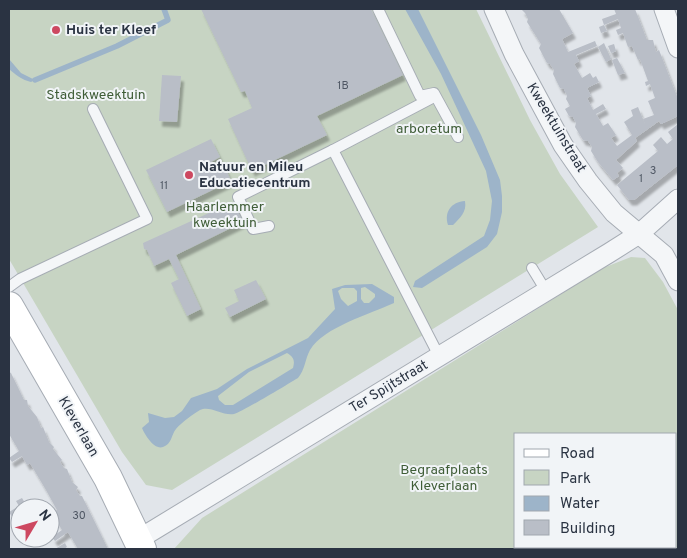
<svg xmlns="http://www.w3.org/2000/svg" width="687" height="558" font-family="Overpass,sans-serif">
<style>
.green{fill:#c7d4c3;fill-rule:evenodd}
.water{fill:#9db4c9;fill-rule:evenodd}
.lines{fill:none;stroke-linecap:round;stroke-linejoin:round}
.stream{stroke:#9db4c9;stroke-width:5.5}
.building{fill:#b9bec7;filter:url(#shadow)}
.service-casing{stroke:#a6acb4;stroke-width:12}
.minor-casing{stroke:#a6acb4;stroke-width:21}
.secondary-casing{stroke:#a6acb4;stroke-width:30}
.service{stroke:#f4f6f8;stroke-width:10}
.minor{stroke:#f4f6f8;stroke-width:19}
.secondary{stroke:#fff;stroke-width:28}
.poi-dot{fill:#cd4860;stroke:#f1f4f7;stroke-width:2}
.labels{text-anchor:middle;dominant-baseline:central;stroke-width:4;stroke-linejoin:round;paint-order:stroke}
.number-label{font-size:11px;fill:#4e5663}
.poi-label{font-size:14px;font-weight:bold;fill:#2a3342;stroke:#f1f4f7;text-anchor:start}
.park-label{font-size:14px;fill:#3f5d37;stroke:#f1f4f7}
.street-label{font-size:14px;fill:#2a3342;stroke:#f1f4f7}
</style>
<defs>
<filter id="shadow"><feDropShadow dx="3" dy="5.5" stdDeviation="1" flood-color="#0004"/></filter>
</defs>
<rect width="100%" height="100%" fill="#e1e5ea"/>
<g class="green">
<polygon points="9,9 476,9 530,120 560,174 598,227 172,490 146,485 122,452 9,259"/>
<path d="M631,257l14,1 18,24 15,28v239h-504l28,-31 401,-250zM516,434h160v113h-160z"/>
</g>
<g class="water">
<polygon points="405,9 418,9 481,135 500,180 502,196 502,212 497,234 487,247 422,288 413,287 415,281 484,236 490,220 492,201 486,171 441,74"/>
<path d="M9,59l12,14 14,7 -4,2c-9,-2 -15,-7 -22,-13z"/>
<path d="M465,201c2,11 -5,17 -12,24h-5c-4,-13 3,-23 17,-24z"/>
<path d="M372,284l22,13v6c-24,11 -70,24 -84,47 -5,9 -5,20 -12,28 -10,6 -56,34 -64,36 -12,2 -24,-9 -34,-4 -7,4 -18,12 -24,19 -5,6 -4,15 -13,18 -9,3 -18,-12 -21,-19l7,-6 -1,-9 17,5 9,-1 8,-6 9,-13 26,-9 30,-20 61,-31 27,-29 -3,-20 13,-4zM365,287l10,7v3l-6,6h-5l-3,-4v-11zM342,288h12l3,3v10l-9,5 -7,-7 -3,-8zM287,353c7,4 8,8 6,15l-60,37h-8l-6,-5 -1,-4 31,-24z"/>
</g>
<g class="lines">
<polyline class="stream" points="35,80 117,46 168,20 164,9"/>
</g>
<g class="building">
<polygon points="201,9 371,9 403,75 317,116 327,135 252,171 228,119 252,108 245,91 241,92"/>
<polygon points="521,9 559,9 573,33 562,39 568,52 595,41 597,46 576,55 579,61 574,64 582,78 590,73 593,78 596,76 599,82 587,88 591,96 587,98 593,110 603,104 606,109 596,114 603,126 608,123 616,135 611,138 617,146 632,135 624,122 633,116 631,110 638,107 646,127 643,119 654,115 648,101 655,98 650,84 646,86 645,82 648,81 640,59 638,60 632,46 628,47 623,33 618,35 616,30 621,28 618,19 604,25 602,19 616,14 614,9 635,9 647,40 653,40 656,52 659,50 678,99 678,116 661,124 659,121 635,138 637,141 616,160 623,168 617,173 619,176 613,180 598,162 591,151 592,147 588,141 583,140 575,127 576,123 573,117 569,116 565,109 570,106 566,99 567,96 564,89 560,88 553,74 554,70 550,64 547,63 539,48 541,44 527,22 528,19 525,13"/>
<polygon points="604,25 607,31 601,33 599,27"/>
<polygon points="604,43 611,59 606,62 598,47"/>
<polygon points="614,44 616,51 611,53 608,46"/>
<polygon points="617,58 625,73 618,75 612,60"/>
<polygon points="162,75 181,76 177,122 159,121"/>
<polygon points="678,124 678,165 634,200 629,200 617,185 658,151 653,145 661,137 667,144 673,139 668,132"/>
<polygon points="211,139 220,157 211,162 213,167 223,162 231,181 167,212 146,170"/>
<polygon points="233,202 243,222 176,255 201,309 187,316 171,283 179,279 169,259 154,266 147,250 144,249 143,243"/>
<polygon points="256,280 266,299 230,317 225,308 239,301 234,290"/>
<polygon points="9,372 11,373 24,400 27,400 28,406 37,417 41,428 43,427 49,442 54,447 53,449 62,460 60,462 64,468 67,469 72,482 78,487 76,490 80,496 82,496 108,549 78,549 68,532 55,541 52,537 62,530 52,513 57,510 46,490 30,463 27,465 22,456 12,462 9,458 19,451 9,434"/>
<polygon points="22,498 25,503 19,507 20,530 9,512 19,506 16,501"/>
<polygon points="65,543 67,547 64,549 55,549"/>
</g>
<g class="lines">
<defs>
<g id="service">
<polyline points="378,9 420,96 434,93 458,137"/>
<polyline points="333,150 434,97"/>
<polyline points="269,226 253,229 238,197 333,150 439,356"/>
<polyline points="532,268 546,291"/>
<polyline points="9,287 20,279 147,219 93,109"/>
</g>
<g id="minor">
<polyline points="494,9 514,54 563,145 588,181 614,213 664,255 678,281"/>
<polyline points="664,9 678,48"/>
<polyline points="139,539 609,253 639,234 678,199"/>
</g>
<polyline id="secondary" points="9,306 108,478 142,549"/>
</defs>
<use href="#service" class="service-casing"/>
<use href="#minor" class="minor-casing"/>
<use href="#secondary" class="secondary-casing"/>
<use href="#service" class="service"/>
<use href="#minor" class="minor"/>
<use href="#secondary" class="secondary"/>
</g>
<g class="poi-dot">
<circle cx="56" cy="30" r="5"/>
<circle cx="189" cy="175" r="5"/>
</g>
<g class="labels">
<g class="number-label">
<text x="343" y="86">1B</text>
<text x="653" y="171">3</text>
<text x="641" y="179">1</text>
<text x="164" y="186">11</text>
<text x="79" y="516">30</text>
</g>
<g class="poi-label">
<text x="66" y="30">Huis ter Kleef</text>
<text x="199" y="167">Natuur en Mileu<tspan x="199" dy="16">Educatiecentrum</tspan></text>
</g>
<g class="park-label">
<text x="96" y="95">Stadskweektuin</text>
<text x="429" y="129">arboretum</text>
<text x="225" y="207">Haarlemmer<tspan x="225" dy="16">kweektuin</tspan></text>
<text x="444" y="470">Begraafplaats<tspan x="444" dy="16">Kleverlaan</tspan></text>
</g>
<g class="street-label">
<text transform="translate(556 128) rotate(59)">Kweektuinstraat</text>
<text transform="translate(389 387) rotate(-31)">Ter Spijtstraat</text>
<text transform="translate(78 427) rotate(60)">Kleverlaan</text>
</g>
</g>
<rect width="687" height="558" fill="none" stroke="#2a3342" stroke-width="20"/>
<rect x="514" y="433" width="162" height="115" fill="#f1f4f7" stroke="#a1a7af"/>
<rect x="524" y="449" width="25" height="8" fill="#ffffff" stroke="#a1a7af"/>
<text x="560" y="458" font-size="15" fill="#2a3342">Road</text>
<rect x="524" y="470" width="25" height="15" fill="#c7d4c3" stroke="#a1a7af"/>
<text x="560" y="483" font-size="15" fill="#2a3342">Park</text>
<rect x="524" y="496" width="25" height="15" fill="#9db4c9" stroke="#a1a7af"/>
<text x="560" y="508" font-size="15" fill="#2a3342">Water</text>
<rect x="524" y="520" width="25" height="15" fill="#b9bec7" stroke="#a1a7af"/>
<text x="560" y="533" font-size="15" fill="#2a3342">Building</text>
<g transform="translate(35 523) rotate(52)"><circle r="24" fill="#f1f4f7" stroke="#a1a7af"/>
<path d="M0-4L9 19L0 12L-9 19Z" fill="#cd4860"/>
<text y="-8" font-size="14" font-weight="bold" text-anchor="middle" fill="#2a3342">N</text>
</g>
</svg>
